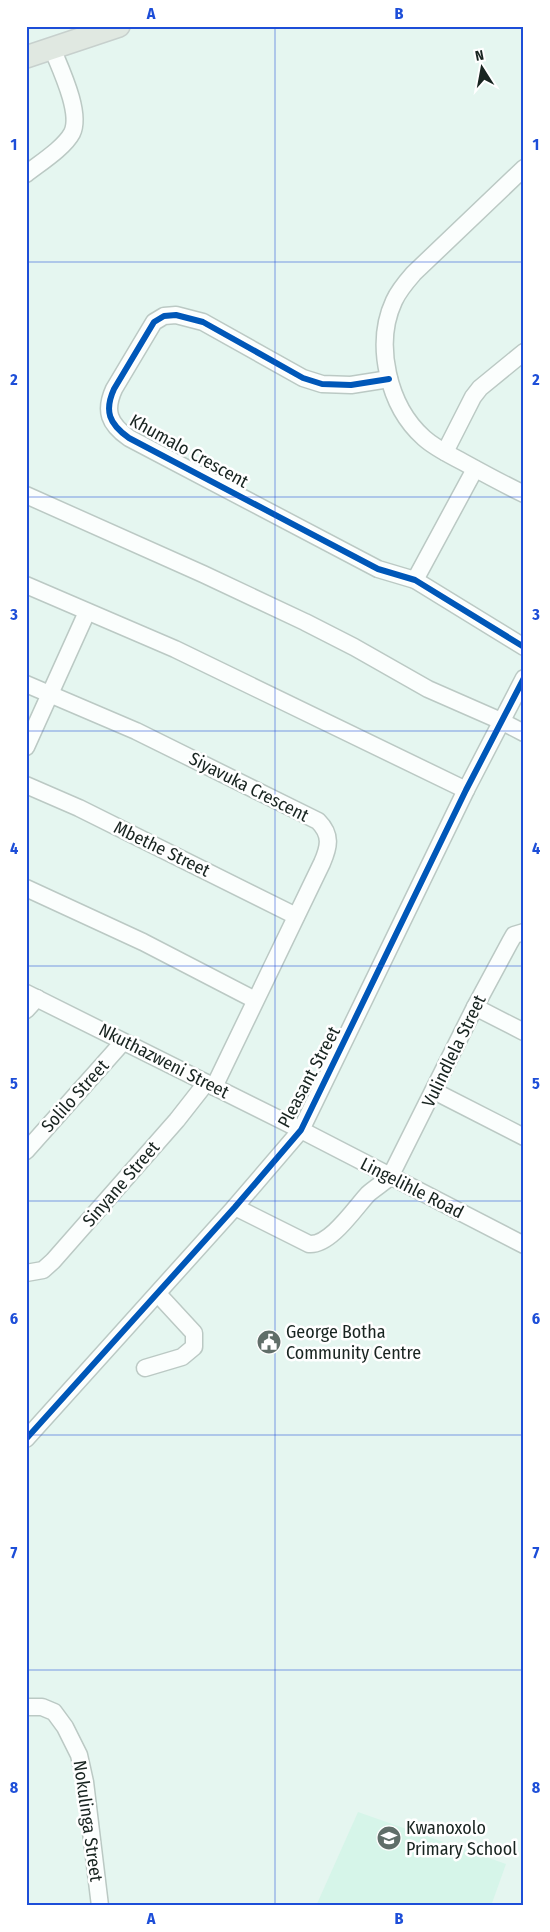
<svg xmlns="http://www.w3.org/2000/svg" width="550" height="1932" font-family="'Fira Sans Condensed',sans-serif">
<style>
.built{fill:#d6f5e9}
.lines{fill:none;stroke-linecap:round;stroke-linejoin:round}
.minor-casing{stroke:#bbc9c4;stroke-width:19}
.major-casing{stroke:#c7d0cd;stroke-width:24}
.minor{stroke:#fbfefd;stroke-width:16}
.major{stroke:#e0e8e1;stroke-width:21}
.cycleway-casing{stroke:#fff;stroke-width:9}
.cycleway{stroke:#0057b8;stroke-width:6}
.grid{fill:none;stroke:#1d4ed8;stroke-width:1;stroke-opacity:0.55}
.labels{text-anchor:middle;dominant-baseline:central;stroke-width:5;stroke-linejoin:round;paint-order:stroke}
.street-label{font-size:18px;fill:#182420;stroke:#fff}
.poi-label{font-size:18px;fill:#182420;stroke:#fff;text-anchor:start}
.neatline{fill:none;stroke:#1d4ed8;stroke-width:2}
.grid-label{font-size:16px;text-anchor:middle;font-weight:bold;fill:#1d4ed8}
</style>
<rect width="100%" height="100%" fill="#e5f6f0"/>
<polygon class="built" points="358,1812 506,1864 491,1906 316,1906"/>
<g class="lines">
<defs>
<g id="minor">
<path d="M524,168l-110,105c-7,8 -15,17 -20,28 -20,43 -6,105 30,137 11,10 26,17 39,24 20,11 40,22 61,32"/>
<path d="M26,174c14,-11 38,-26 46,-41 10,-20 -12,-65 -20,-85"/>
<path d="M389,379l-38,6 -29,-1 -19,-6 -100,-56 -27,-7 -12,1 -10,6 -40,67c-10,22 -5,35 15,49l249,131 37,11 109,67"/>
<polyline points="445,452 473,397 480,388 524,352"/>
<polyline points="26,495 203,574 305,622 354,647 428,689 501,721 524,733"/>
<polyline points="415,580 475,469"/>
<polyline points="26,585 175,649 466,790"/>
<path d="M26,684l110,47 182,90c14,14 11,26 4,42l-108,224"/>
<polyline points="26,747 87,612"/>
<polyline points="26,785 79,808 296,916"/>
<polyline points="26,888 143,942 255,1000"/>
<polyline points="26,993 301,1130 524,1245"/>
<polyline points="475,1007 524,1032"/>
<polyline points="26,1010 37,998"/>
<polyline points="434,1091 524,1137"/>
<polyline points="26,1151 123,1042"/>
<path d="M235,1207l74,37c21,2 46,-36 59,-50 7,-6 15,-11 22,-17l85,-170 35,-65 4,-7 10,-3"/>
<polyline points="26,1273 43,1270 53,1261 177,1120 206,1083"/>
<polyline points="145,1368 182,1357 194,1347 194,1333 158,1294"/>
<polyline points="26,1439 235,1207 301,1130 466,790 524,678"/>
<polyline points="26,1707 42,1707 54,1712 65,1727 79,1755 85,1782 100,1906"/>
</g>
<polyline id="major" points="26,57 119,26"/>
</defs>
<use href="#minor" class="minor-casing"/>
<use href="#major" class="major-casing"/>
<use href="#minor" class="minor"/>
<use href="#major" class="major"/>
<defs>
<g id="cycleway">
<path d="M389,379l-38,6 -29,-1 -19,-6 -100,-56 -27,-7 -12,1 -10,6 -40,67c-10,22 -5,35 15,49l249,131 37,11 109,67"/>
<polyline points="26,1439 235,1207 301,1130 466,790 524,678"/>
</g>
</defs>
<use href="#cycleway" class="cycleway-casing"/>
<use href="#cycleway" class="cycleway"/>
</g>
<path class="grid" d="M275,26v1880M26,262h498M26,497h498M26,731h498M26,966h498M26,1201h498M26,1435h498M26,1670h498"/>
<defs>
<symbol id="civic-disc" viewBox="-11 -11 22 22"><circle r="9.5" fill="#606e69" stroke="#fff"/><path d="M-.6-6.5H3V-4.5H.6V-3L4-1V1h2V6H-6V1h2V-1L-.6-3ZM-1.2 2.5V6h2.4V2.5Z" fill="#fff"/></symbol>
<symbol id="school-disc" viewBox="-11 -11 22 22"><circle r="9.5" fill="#606e69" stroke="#fff"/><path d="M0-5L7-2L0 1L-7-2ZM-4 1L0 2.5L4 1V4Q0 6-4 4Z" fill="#fff"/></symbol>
</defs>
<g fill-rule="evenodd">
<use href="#civic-disc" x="255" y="1328" width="28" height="28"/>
<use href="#school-disc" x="375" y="1824" width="28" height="28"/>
</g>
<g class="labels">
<g class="street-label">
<text transform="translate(189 451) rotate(29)">Khumalo Crescent</text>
<text transform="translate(249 787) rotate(27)">Siyavuka Crescent</text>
<text transform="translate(162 849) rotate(26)">Mbethe Street</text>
<text transform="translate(454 1051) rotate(-64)">Vulindlela Street</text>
<text transform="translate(164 1061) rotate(27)">Nkuthazweni Street</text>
<text transform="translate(309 1077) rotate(-62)">Pleasant Street</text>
<text transform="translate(75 1096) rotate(-48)">Solilo Street</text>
<text transform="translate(121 1184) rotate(-49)">Sinyane Street</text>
<text transform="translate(412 1188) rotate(27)">Lingelihle Road</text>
<text transform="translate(88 1821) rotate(82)">Nokulinga Street</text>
</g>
<g class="poi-label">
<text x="286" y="1332">George Botha<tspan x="286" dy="21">Community Centre</tspan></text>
<text x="406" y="1828">Kwanoxolo<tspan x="406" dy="21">Primary School</tspan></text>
</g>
</g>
<rect width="550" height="1932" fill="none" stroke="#ffffff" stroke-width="55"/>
<g transform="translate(482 68) rotate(349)" stroke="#ffffff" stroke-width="4" paint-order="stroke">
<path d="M0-4L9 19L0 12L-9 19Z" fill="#182420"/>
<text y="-8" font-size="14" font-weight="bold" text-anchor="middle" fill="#182420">N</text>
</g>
<rect x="28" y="28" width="494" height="1876" class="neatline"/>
<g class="grid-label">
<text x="151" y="19">A</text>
<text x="399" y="19">B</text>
<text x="14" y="150">1</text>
<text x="536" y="150">1</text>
<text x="14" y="385">2</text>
<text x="536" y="385">2</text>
<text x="14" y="620">3</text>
<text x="536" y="620">3</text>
<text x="14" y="854">4</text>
<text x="536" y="854">4</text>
<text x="14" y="1089">5</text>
<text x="536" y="1089">5</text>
<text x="14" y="1324">6</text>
<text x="536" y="1324">6</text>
<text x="14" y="1558">7</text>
<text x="536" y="1558">7</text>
<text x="14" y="1793">8</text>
<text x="536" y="1793">8</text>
<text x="151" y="1924">A</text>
<text x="399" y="1924">B</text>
</g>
</svg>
